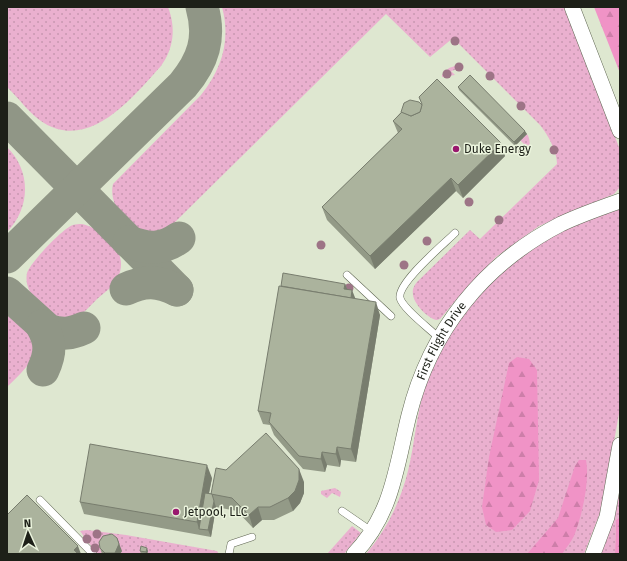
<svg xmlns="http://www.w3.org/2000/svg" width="627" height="561" font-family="'Fira Sans',sans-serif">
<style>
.green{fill:url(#green-dots)}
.forest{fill:url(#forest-firs)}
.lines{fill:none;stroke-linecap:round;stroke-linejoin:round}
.taxiway{stroke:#909686;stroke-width:33}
.service-casing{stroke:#606753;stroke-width:8}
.minor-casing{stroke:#606753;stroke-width:16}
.service{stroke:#fff;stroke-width:7}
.minor{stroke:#fff;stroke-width:15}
.tree{fill:#9d7486}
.wall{fill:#939a87}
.shaded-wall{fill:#787d6e}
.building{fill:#abb39d;stroke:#787d6e}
.poi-dot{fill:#99186e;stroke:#ebf4dd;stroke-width:1.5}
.labels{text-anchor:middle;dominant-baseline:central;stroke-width:3;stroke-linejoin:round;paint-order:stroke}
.poi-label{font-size:12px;fill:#1d2018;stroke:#ebf4dd;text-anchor:start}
.street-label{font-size:12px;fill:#1d2018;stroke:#ebf4dd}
</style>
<defs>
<pattern id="green-dots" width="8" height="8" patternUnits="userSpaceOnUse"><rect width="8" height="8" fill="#eab0cf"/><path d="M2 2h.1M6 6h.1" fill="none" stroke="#c897b1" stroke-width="1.8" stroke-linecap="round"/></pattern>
<pattern id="forest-firs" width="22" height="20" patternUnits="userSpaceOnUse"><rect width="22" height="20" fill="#f093c6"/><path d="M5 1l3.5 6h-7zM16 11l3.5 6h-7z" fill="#cd7ea9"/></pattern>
</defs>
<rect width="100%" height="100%" fill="#dee7d0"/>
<g class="green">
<path d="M7,7h161c8,21 6,41 -7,59 -28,31 -71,85 -117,57 -14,-8 -25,-25 -37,-36z"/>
<path d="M222,7h344l54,143v37l-6,7 -75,32 -43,31 -40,43 -16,19 -3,1c-9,-1 -24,-17 -24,-26 -1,-5 1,-8 4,-12l53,-52 10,9 77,-75c0,-13 -9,-29 -17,-39l-87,-87 -23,19 -44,-43 -217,214c-7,3 -13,7 -21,5 -21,-4 -40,-29 -35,-49l88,-89c21,-26 30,-55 21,-88z"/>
<polygon points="458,65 462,68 451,71 455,75 442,77 442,75 449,68"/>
<path d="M527,134c5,8 3,18 -5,23l-7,-6 11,-5 -6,-6z"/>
<path d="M7,147c24,24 24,60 0,85z"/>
<path d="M620,209v199l-18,100 -18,46h-218c16,-19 28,-40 36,-63 10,-27 12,-57 18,-85 16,-70 69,-134 130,-168 22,-13 46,-21 70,-29z"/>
<path d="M82,224c22,5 48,29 36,53 -4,9 -14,16 -21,22 -7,7 -14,16 -24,19 -14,4 -31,-8 -39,-20 -5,-7 -9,-15 -7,-25 3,-10 36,-45 46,-48 3,-1 6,-1 9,-1z"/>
<path d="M7,312l12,7 16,22c0,22 -14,32 -28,46z"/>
<polygon points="620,479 620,517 616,520 615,554 600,554"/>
<polygon points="335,488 341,492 340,497 332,493 327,498 321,494 321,491"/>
<polygon points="352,526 361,533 344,554 327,554"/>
<polygon points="87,530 126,535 217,551 219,554 97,554 80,531"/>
</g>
<g class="forest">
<polygon points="594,7 620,7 620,73"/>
<polygon points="517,357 529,359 537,370 539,480 530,511 512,530 496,532 486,525 482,507 489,457 509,363"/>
<path d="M579,460h7c4,21 -4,56 -12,76 -3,6 -8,12 -12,18h-35l31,-36 17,-52z"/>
<polygon points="620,517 620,554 615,554 616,520"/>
</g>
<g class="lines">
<g class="taxiway">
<polyline points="7,118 177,290"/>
<path d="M129,242c19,7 33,8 50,-4"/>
<path d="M7,257l176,-172c20,-24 28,-47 19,-78"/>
<path d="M126,289c19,-9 32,-8 51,1"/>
<path d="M7,293l41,37c14,5 23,4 36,-2"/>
<path d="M42,326c9,16 9,27 1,44"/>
</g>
<defs>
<g id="service">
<polyline points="347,275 391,316"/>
<path d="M439,338c-9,-9 -36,-29 -39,-40 -3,-15 44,-54 55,-65"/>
<polyline points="40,500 93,554"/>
<polyline points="342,511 371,531"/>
<polyline points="229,554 231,544 252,537"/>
</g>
<g id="minor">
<polyline points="572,7 620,131"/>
<path id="s1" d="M354,554c39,-41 42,-87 55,-139 21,-84 74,-151 152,-191 19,-9 39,-16 59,-23"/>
<polyline points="593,554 607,517 620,445"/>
</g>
</defs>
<use href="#service" class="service-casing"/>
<use href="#minor" class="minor-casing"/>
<use href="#service" class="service"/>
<use href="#minor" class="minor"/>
</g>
<g class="tree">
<circle cx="455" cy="41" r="4.5"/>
<circle cx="459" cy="67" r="4.5"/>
<circle cx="447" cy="74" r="4.5"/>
<circle cx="490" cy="76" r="4.5"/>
<circle cx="521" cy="106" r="4.5"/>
<circle cx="554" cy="150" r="4.5"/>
<circle cx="522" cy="151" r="4.5"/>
<circle cx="469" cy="202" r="4.5"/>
<circle cx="499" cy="220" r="4.5"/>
<circle cx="427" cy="241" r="4.5"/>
<circle cx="321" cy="245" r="4.5"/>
<circle cx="404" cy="265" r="4.5"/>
<circle cx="349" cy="288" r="4.5"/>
<circle cx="97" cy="534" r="4.5"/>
<circle cx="87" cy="539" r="4.5"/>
<circle cx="95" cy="548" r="4.5"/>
</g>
<g class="wall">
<polygon points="458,87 527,134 515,146 459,90"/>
<polygon points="419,97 505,156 463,198 456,191 375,269 327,220 322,207 398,133 393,121 401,112 422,105"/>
<polygon points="345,284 347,289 355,299 380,315 356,462 341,460 340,467 327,465 325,472 303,469 274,435 270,425 263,424 258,411"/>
<polygon points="226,470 304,482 304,493 300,503 293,511 274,520 262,520 253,528 237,511 216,507 211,537 84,514 80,502 212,478 209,493 212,494"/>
<polygon points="100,548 122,551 120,554 102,554"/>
<polygon points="140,551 148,551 147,554 141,554"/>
</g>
<g class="shaded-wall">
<polygon points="525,131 527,134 515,146 514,142"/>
<polygon points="501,143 505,156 463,198 458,185"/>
<polygon points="451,178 456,191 375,269 370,256"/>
<polygon points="345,284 349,293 344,289"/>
<polygon points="352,290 356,300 350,301"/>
<polygon points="376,302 380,315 356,462 351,449"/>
<polygon points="337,447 341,460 340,467 336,454"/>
<polygon points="322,452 327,465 325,472 321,459"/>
<polygon points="207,465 212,478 202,529 199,529 197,522"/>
<polygon points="299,469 304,482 304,493 300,503 293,511 288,498"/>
<polygon points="214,501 216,507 211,537 208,530"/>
<polygon points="258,507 262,520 253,528 249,515"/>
<polygon points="117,538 122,551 120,554 115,554 115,553"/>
<polygon points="78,546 81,554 76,554 74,550"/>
<polygon points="147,548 148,551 147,554 146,554 146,552"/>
</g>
<g class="building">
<polygon points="470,75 525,131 514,142 458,87"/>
<polygon points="437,79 501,143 458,185 451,178 370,256 322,207 402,129 393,121 402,112 411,116 420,112 422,104 419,97"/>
<polygon points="410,100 419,102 422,105 420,112 411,116 401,112 404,103"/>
<polygon points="283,273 345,284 344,289 352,290 351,298 281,286"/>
<polygon points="279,286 376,302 351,449 337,447 336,454 322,452 321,459 299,456 269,422 271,413 258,411"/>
<polygon points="266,433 299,469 299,480 295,491 288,498 270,507 258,507 249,515 232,498 211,494 216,468 226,470"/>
<polygon points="90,444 207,465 197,522 80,502"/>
<polygon points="205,493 212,494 214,501 208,530 199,529"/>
<polygon points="27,495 78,546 74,550 78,554 7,554 7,515"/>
<polygon points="112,534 117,538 119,544 115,553 105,553 100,548 99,542 103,536"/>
<polygon points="141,546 147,548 146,552 140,551"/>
</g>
<g class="poi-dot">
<circle cx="456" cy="149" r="4"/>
<circle cx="176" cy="512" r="4"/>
</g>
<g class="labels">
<g class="poi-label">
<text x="464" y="149">Duke Energy</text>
<text x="184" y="512">Jetpool, LLC</text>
</g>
<g class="street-label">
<text stroke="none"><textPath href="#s1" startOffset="233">First Flight Drive</textPath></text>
</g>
</g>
<rect width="627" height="561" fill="none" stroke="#1d2018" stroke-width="16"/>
<g transform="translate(28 533) rotate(357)" stroke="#ebf4dd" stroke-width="3" paint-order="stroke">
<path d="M0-3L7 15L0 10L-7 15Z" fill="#1d2018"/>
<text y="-6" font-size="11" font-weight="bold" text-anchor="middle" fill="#1d2018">N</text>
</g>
</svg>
